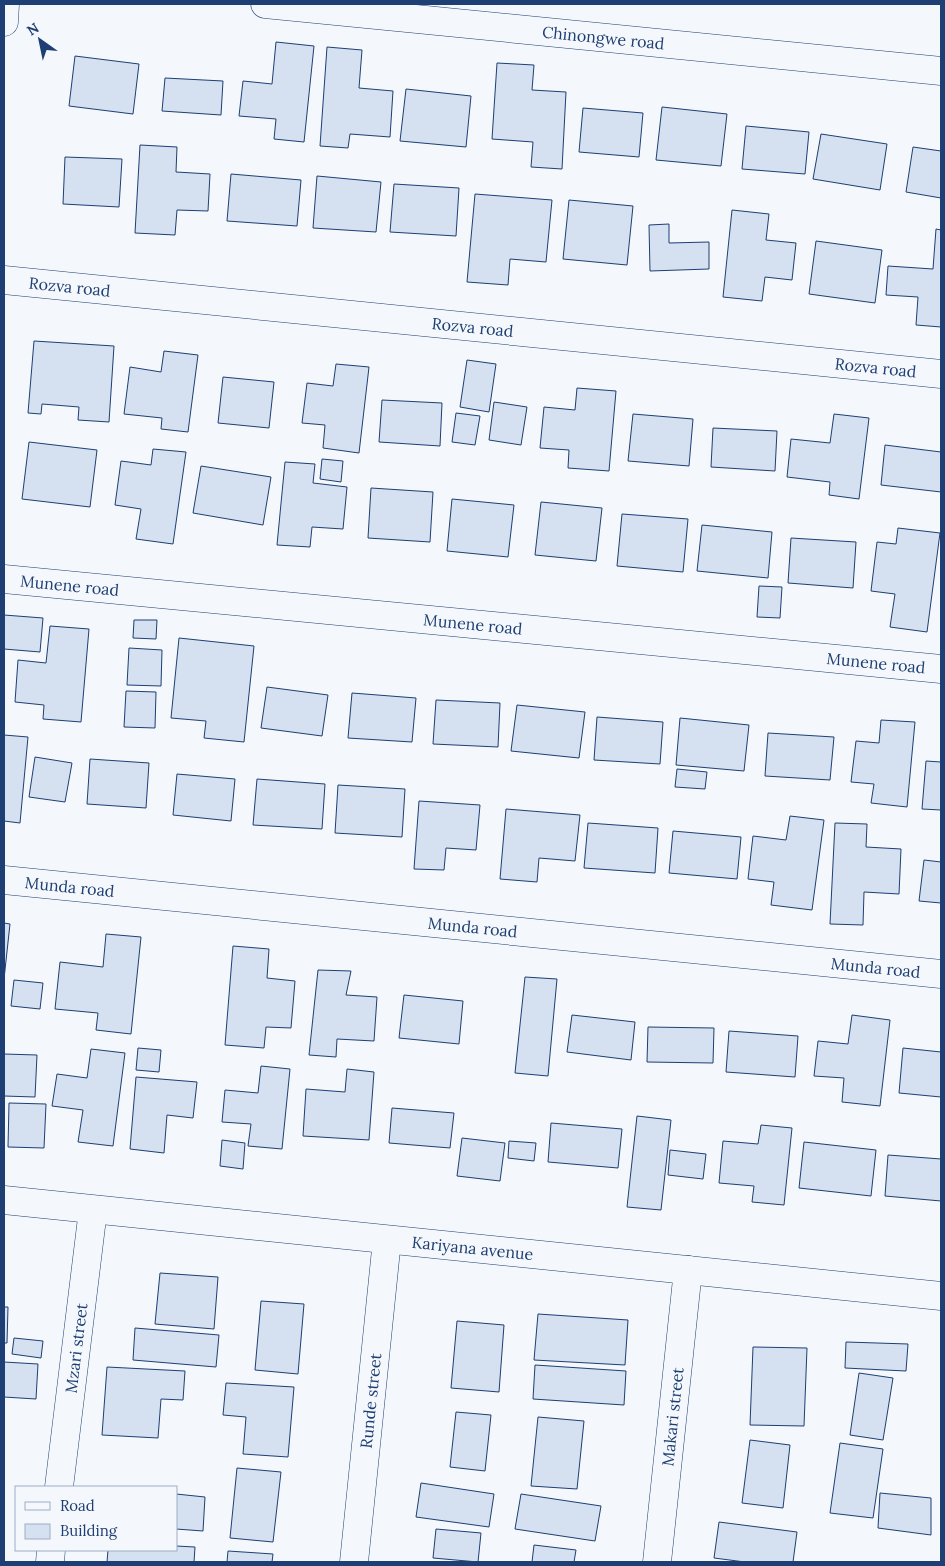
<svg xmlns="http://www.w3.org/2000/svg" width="945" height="1566" font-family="Lora,serif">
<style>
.building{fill:#d5e0f0;stroke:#1d3f73}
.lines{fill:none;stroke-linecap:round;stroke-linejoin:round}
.street-casing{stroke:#1d3f73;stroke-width:29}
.street{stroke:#f4f7fb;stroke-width:28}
.labels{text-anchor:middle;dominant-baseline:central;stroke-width:4;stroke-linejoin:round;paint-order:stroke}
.street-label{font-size:16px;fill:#1d3f73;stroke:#f4f7fb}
</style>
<rect width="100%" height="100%" fill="#f4f7fb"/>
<g class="building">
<polygon points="276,42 314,46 304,142 274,139 276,119 239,116 243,81 272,84"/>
<polygon points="327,47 362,50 359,88 393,91 390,137 350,134 348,148 320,146"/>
<polygon points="75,56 139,64 133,114 69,106"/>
<polygon points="497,63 534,65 532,90 566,92 562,169 531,167 533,142 492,139"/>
<polygon points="165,78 223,81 221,115 162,111"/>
<polygon points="406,89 471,96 466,147 400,141"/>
<polygon points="662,107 727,114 721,166 656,160"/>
<polygon points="583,108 643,113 639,157 579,152"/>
<polygon points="746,126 809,132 805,174 742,169"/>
<polygon points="821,134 887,144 880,190 813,179"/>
<polygon points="140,145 177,147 176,172 210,174 208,211 177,210 175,235 135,233"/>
<polygon points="913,147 941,151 941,198 906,192"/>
<polygon points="65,157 122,159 119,207 63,204"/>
<polygon points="231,174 301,180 297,226 227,221"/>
<polygon points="317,176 381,182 376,232 313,228"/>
<polygon points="394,184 459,188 456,236 390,232"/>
<polygon points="475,194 552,200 546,262 510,259 508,285 467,282"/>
<polygon points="569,200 633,206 627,265 563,259"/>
<polygon points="732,210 769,214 766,240 796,243 792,280 765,277 762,301 723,297"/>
<polygon points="669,224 669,243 709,242 709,269 650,271 649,225"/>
<polygon points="936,229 941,230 941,327 916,325 918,297 886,295 888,266 933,269"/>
<polygon points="816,241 882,250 875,303 809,294"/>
<polygon points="34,341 114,346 109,422 78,420 79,407 42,404 41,414 28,413"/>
<polygon points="164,351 198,355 188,432 161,429 162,418 124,414 130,367 161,372"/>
<polygon points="467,360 496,364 489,412 460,407"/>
<polygon points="336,364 369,367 359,453 323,448 325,425 302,423 307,383 333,386"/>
<polygon points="223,377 274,382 269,428 218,423"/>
<polygon points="577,388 616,391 609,471 568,468 569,450 540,448 544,407 575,410"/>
<polygon points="382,400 442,403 440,446 379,442"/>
<polygon points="494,402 527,407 521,445 489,440"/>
<polygon points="456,413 480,416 475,445 452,442"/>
<polygon points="633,414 693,419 689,466 628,461"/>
<polygon points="834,414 869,418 859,499 829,495 830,482 787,477 791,439 830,443"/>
<polygon points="713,428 777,431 775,471 711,467"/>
<polygon points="29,442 97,450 90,507 22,499"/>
<polygon points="885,445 941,452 941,492 881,485"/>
<polygon points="153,449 186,452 173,544 136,539 141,509 115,505 121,461 151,465"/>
<polygon points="322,459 343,461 341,482 320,479"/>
<polygon points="285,462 315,464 313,483 347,487 343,529 312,527 310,547 277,545"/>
<polygon points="201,466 271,477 263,525 193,513"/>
<polygon points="371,488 433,492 430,542 368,538"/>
<polygon points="452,499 514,505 508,557 447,551"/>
<polygon points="541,502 602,508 596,561 535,555"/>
<polygon points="622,514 688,519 683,572 617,566"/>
<polygon points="702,525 772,532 768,578 697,571"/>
<polygon points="898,528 940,533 927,632 890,627 895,594 871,591 877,542 896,544"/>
<polygon points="791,538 856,542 853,588 788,583"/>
<polygon points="759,586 782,587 780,618 757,617"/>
<polygon points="4,615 43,618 40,652 4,649"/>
<polygon points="134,620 157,620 156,639 133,638"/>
<polygon points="50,626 89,629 81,722 43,719 44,705 15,702 18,660 46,663"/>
<polygon points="179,638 254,646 244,742 204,738 206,721 171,718"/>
<polygon points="129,648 162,650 161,686 127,685"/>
<polygon points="267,687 328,695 322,736 261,728"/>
<polygon points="126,691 156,692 155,728 124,727"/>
<polygon points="352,693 416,698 412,742 348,738"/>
<polygon points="436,700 500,703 498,747 433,744"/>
<polygon points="517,705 585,712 579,758 511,751"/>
<polygon points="597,717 663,722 660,764 594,760"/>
<polygon points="680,718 749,725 744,771 676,765"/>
<polygon points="881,720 915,722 907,807 871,803 874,784 851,782 856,741 879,743"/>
<polygon points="768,733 834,737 830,780 765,776"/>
<polygon points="4,735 28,737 20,823 4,821"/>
<polygon points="35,757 72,763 65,802 29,797"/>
<polygon points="90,759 149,763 146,808 87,804"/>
<polygon points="926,761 941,762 941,810 922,809"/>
<polygon points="677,769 707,772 705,789 675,787"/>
<polygon points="177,774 235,779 231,821 173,815"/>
<polygon points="257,779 325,784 322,829 253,825"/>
<polygon points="338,785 405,789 402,837 335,833"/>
<polygon points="419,801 480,805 476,850 446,848 444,870 414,869"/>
<polygon points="506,809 580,815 575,861 539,858 537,882 500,879"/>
<polygon points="790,816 824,820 812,910 771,905 774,882 748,879 753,836 786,840"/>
<polygon points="588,823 658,828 655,873 584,868"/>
<polygon points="835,823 867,824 866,847 901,849 899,894 864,892 863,925 830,924"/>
<polygon points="673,831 741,837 737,879 669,873"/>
<polygon points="924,860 941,862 941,903 919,901"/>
<polygon points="4,923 10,924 4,979"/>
<polygon points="106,934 141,937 131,1034 96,1030 98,1013 55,1009 60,962 103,967"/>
<polygon points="233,946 269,949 267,978 295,981 291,1028 266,1027 264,1048 225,1045"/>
<polygon points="318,970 351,971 346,995 377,997 374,1041 337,1039 336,1057 309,1055"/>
<polygon points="525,977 557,979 548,1076 515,1073"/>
<polygon points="14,980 43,983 40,1009 11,1006"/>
<polygon points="404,995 463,1001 459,1044 399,1038"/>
<polygon points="572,1015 635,1022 631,1060 567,1052"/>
<polygon points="852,1015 890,1020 880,1106 842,1102 844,1078 814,1076 818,1041 848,1044"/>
<polygon points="648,1027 714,1028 713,1063 647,1062"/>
<polygon points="729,1031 798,1036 795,1077 726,1072"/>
<polygon points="138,1048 161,1050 159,1072 136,1070"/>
<polygon points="903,1048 941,1052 941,1097 899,1093"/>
<polygon points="91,1049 125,1053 113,1146 78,1142 83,1110 52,1106 57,1074 87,1078"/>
<polygon points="4,1054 37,1055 35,1097 4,1096"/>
<polygon points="261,1066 290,1069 282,1149 248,1146 251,1124 222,1122 225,1090 258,1093"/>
<polygon points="347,1069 374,1072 369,1140 303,1136 306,1089 345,1092"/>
<polygon points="136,1077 197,1082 193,1118 167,1115 164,1153 130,1149"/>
<polygon points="9,1103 46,1104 44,1148 8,1147"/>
<polygon points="392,1108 454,1113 450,1148 389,1143"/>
<polygon points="637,1116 671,1120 661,1210 627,1207"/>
<polygon points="551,1123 622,1129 618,1168 548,1162"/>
<polygon points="761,1125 792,1128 784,1205 752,1202 754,1186 719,1183 723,1141 758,1144"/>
<polygon points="462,1138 505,1143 500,1181 457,1176"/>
<polygon points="222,1140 245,1143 243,1169 220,1166"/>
<polygon points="509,1141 536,1143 534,1161 508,1158"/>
<polygon points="804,1142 876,1150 871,1196 799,1188"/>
<polygon points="670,1150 706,1154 703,1179 668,1175"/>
<polygon points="888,1155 941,1159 941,1201 885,1196"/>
<polygon points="160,1273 218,1277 214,1329 155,1324"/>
<polygon points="261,1301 304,1304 298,1374 255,1370"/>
<polygon points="4,1307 8,1307 7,1343 4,1343"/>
<polygon points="538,1314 628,1320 625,1365 534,1360"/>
<polygon points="457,1321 504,1325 499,1392 451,1388"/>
<polygon points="135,1328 219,1335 216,1367 133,1360"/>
<polygon points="14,1338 43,1341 41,1358 12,1354"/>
<polygon points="846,1342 908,1344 906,1371 845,1368"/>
<polygon points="753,1347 807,1348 804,1426 750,1425"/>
<polygon points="4,1362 38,1364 36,1399 4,1397"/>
<polygon points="535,1365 626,1371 624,1405 533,1399"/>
<polygon points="107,1367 185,1371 183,1400 161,1399 158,1438 102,1435"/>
<polygon points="859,1373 893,1378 883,1440 850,1435"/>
<polygon points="226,1383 294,1387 288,1457 243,1454 246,1417 223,1415"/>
<polygon points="456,1412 491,1415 485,1471 450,1467"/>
<polygon points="538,1417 584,1421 577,1489 531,1486"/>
<polygon points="750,1440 790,1445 783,1508 742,1503"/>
<polygon points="840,1443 883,1449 873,1518 830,1513"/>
<polygon points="237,1468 281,1472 273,1542 230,1538"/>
<polygon points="421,1483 494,1494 489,1527 416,1517"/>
<polygon points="880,1493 931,1498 931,1535 878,1528"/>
<polygon points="176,1494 205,1497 203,1531 176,1529"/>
<polygon points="521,1494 601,1506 595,1541 515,1529"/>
<polygon points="719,1522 797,1532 793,1562 745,1562 714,1558"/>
<polygon points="436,1529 481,1533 478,1562 433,1558"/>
<polygon points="534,1545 576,1550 574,1562 532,1562"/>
<polygon points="176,1546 195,1547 194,1562 107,1562 108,1550 176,1550"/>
<polygon points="228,1551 273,1554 272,1562 227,1562"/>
</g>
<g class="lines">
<defs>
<g id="street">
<path id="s1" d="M265,4l676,67"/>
<polyline points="4,22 5,4"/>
<path id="s2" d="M4,280l937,94"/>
<path id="s3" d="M4,579l937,90"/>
<path id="s4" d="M4,880l937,94"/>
<path id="s5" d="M4,1200l937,96"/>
<path id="s6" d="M59,1487l34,-277"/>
<polyline points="50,1562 51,1550"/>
<path id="s7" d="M354,1562l33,-322"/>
<path id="s8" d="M657,1562l31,-292"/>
</g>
</defs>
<use href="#street" class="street-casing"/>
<use href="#street" class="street"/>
</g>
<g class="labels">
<g class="street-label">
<text stroke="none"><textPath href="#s1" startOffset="340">Chinongwe road</textPath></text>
<text stroke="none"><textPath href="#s2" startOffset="66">Rozva road</textPath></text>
<text stroke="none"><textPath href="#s2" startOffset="471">Rozva road</textPath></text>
<text stroke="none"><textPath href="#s2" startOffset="876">Rozva road</textPath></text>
<text stroke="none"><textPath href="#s3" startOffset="66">Munene road</textPath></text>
<text stroke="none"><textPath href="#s3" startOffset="471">Munene road</textPath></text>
<text stroke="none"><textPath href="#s3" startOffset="876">Munene road</textPath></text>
<text stroke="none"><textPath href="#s4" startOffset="66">Munda road</textPath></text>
<text stroke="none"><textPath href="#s4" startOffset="471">Munda road</textPath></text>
<text stroke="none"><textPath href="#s4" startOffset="876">Munda road</textPath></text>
<text stroke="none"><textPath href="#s5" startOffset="471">Kariyana avenue</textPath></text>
<text stroke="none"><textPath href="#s6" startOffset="140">Mzari street</textPath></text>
<text stroke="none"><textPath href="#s7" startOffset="162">Runde street</textPath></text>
<text stroke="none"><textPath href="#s8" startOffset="146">Makari street</textPath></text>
</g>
</g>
<rect width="945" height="1566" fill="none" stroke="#1d3f73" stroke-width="10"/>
<rect x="15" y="1486" width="162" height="65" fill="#f4f7fb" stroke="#9eadc5"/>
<rect x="25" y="1502" width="25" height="8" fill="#f4f7fb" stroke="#9eadc5"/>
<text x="60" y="1511" font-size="15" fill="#1d3f73">Road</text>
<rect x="25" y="1524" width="25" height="15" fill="#d5e0f0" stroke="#9eadc5"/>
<text x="60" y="1536" font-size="15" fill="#1d3f73">Building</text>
<g transform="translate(40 40) rotate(327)" stroke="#f4f7fb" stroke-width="4" paint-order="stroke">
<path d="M0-4L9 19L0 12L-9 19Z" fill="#1d3f73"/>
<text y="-8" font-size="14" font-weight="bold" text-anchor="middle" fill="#1d3f73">N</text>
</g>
</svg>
